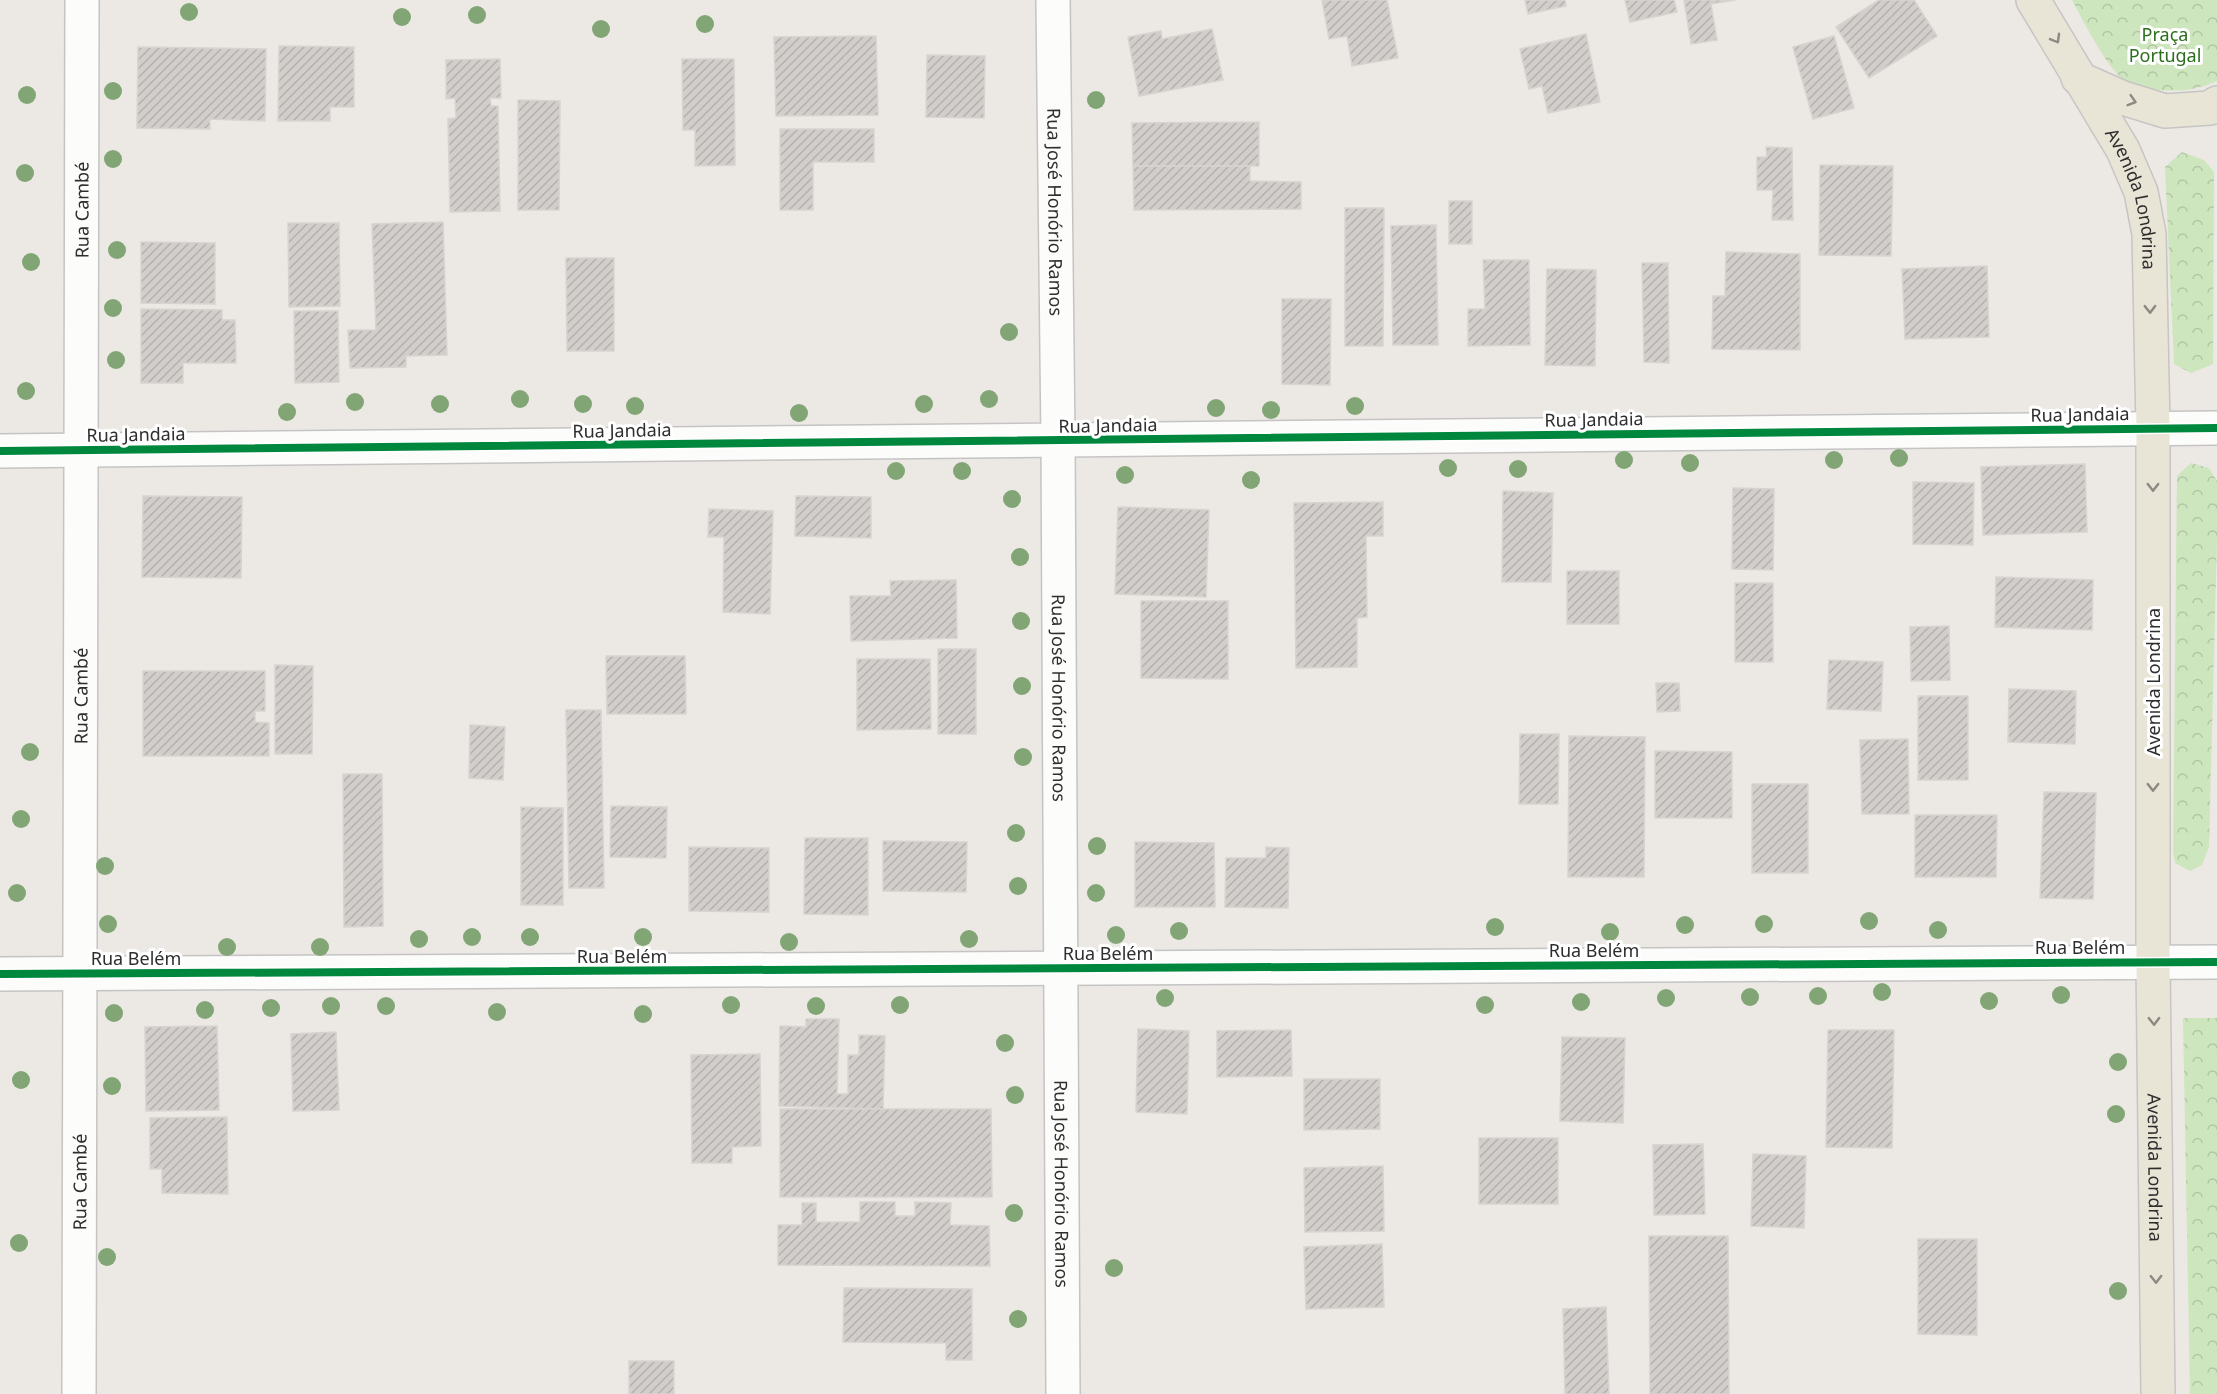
<svg xmlns="http://www.w3.org/2000/svg" width="2217" height="1394" font-family="'Noto Sans',sans-serif">
<style>
.park{fill:url(#park-crowns)}
.building{fill:url(#building-hatch);stroke:#d7d4d0;stroke-width:1.5}
.lines{fill:none;stroke-linecap:round;stroke-linejoin:round}
.minor-casing{stroke:#c5c4c5;stroke-width:36}
.major-casing{stroke:#c6c5c4;stroke-width:36}
.minor{stroke:#fcfcfb;stroke-width:33}
.major{stroke:#e8e4d6;stroke-width:33}
.cycleway-casing{stroke:#fff;stroke-width:11}
.cycleway{stroke:#00873e;stroke-width:8}
.tree{fill:#82a575}
.oneway{stroke:#8b8982}
.labels{text-anchor:middle;dominant-baseline:central;stroke-width:6;stroke-linejoin:round;paint-order:stroke}
.park-label{font-size:18px;fill:#2c6e1b;stroke:#fff}
.street-label{font-size:18px;fill:#2e2e2e;stroke:#fff}
</style>
<defs>
<pattern id="park-crowns" width="20" height="18" patternUnits="userSpaceOnUse" patternTransform="scale(1.5)"><rect width="20" height="18" fill="#cee6be"/><path d="M2 6a3 3 0 1 1 6 0M12 15a3 3 0 1 1 6 0" fill="none" stroke="#b1c6a4"/></pattern>
<pattern id="building-hatch" width="6" height="6" patternUnits="userSpaceOnUse" patternTransform="scale(1.5)"><rect width="6" height="6" fill="#d1cecb"/><path d="M-1 1l2-2M0 6l6-6M5 7l2-2" fill="none" stroke="#b4b1af"/></pattern>
</defs>
<rect width="100%" height="100%" fill="#ece8e4"/>
<g class="park">
<path d="M2072,0h145v81c-18,8 -36,11 -55,9 -11,-1 -22,-1 -32,-6 -20,-8 -47,-64 -58,-84z"/>
<polygon points="2182,152 2204,160 2214,172 2213,364 2191,373 2174,364 2165,167"/>
<polygon points="2191,463 2209,468 2217,481 2217,538 2209,847 2202,865 2190,871 2175,863 2173,852 2177,476"/>
<polygon points="2183,1018 2217,1018 2217,1394 2190,1394"/>
</g>
<g class="building">
<polygon points="1322,0 1387,0 1398,58 1352,66 1347,36 1329,39"/>
<polygon points="1525,0 1565,0 1566,6 1528,14"/>
<polygon points="1625,0 1674,0 1677,12 1630,22"/>
<polygon points="1684,0 1735,0 1711,4 1717,40 1691,44"/>
<polygon points="1879,0 1914,0 1937,36 1869,78 1836,27"/>
<polygon points="1212,29 1223,80 1139,96 1128,37 1161,31 1162,39"/>
<polygon points="1586,34 1600,102 1548,113 1542,86 1529,89 1520,49"/>
<polygon points="876,36 878,115 776,116 774,37"/>
<polygon points="1834,36 1854,108 1813,119 1793,47"/>
<polygon points="279,46 354,47 354,107 330,107 330,121 278,121"/>
<polygon points="138,47 266,49 265,121 210,119 210,129 137,128"/>
<polygon points="927,55 985,56 984,118 926,117"/>
<polygon points="500,59 501,98 490,98 491,106 498,106 500,211 450,212 448,119 456,118 455,98 446,99 446,60"/>
<polygon points="682,59 734,59 735,165 695,166 695,130 683,130"/>
<polygon points="518,100 560,101 559,210 518,210"/>
<polygon points="1259,122 1259,166 1133,166 1132,123"/>
<polygon points="780,129 874,129 874,162 813,162 813,210 780,210"/>
<polygon points="1766,147 1792,148 1793,220 1772,220 1773,190 1757,190 1757,157 1767,157"/>
<polygon points="1820,165 1893,166 1891,256 1819,255"/>
<polygon points="1133,166 1250,166 1250,181 1301,182 1301,209 1134,210"/>
<rect x="1449" y="201" width="23" height="43"/>
<polygon points="1345,208 1384,208 1383,346 1345,346"/>
<polygon points="443,222 447,355 406,356 406,367 350,368 348,330 376,330 372,224"/>
<polygon points="288,223 339,223 340,306 289,307"/>
<polygon points="1436,225 1438,345 1393,345 1391,226"/>
<polygon points="141,242 215,243 215,304 141,303"/>
<polygon points="1726,252 1800,254 1800,350 1712,349 1713,296 1725,296"/>
<polygon points="566,258 614,258 614,351 567,351"/>
<polygon points="1483,260 1529,260 1530,345 1468,346 1468,309 1485,309"/>
<polygon points="1642,263 1668,263 1669,363 1644,362"/>
<polygon points="1987,266 1989,337 1905,339 1902,269"/>
<polygon points="1547,269 1596,270 1595,366 1545,365"/>
<polygon points="1282,299 1331,299 1330,385 1282,384"/>
<polygon points="141,309 222,310 222,320 235,320 236,363 183,363 183,383 141,383"/>
<polygon points="294,311 338,311 339,382 295,383"/>
<polygon points="2085,464 2087,532 1983,535 1981,467"/>
<polygon points="1913,482 1974,483 1973,545 1913,544"/>
<polygon points="1733,488 1774,489 1773,570 1732,569"/>
<polygon points="1503,491 1553,493 1551,582 1502,582"/>
<polygon points="143,496 242,497 241,578 142,577"/>
<polygon points="796,496 871,497 871,538 795,536"/>
<polygon points="1383,502 1383,536 1366,536 1367,617 1357,618 1357,667 1296,668 1294,503"/>
<polygon points="1118,507 1209,510 1206,597 1115,594"/>
<polygon points="709,509 773,511 770,614 723,612 724,537 708,537"/>
<rect x="1567" y="571" width="52" height="53"/>
<polygon points="1996,577 2093,580 2092,630 1995,627"/>
<polygon points="956,580 957,638 851,641 850,596 891,596 890,581"/>
<rect x="1735" y="583" width="38" height="79"/>
<polygon points="1141,601 1228,601 1228,679 1141,678"/>
<polygon points="1949,626 1950,680 1911,681 1910,627"/>
<rect x="938" y="649" width="38" height="85"/>
<polygon points="606,656 685,656 686,714 607,714"/>
<polygon points="857,659 930,659 931,729 857,730"/>
<polygon points="1829,660 1883,662 1881,711 1827,709"/>
<polygon points="275,665 313,666 312,754 275,754"/>
<polygon points="143,671 265,671 265,711 255,711 255,722 269,723 269,756 143,756"/>
<polygon points="1656,683 1679,683 1680,711 1657,712"/>
<polygon points="2009,689 2076,691 2075,744 2008,742"/>
<rect x="1918" y="696" width="50" height="84"/>
<polygon points="566,710 601,710 604,888 569,888"/>
<polygon points="470,725 505,727 503,780 469,778"/>
<polygon points="1520,734 1559,734 1558,804 1519,804"/>
<polygon points="1569,736 1645,737 1644,877 1568,877"/>
<polygon points="1908,739 1909,814 1862,814 1860,740"/>
<polygon points="1655,751 1732,752 1732,818 1655,818"/>
<polygon points="343,774 382,774 383,926 344,927"/>
<rect x="1752" y="784" width="56" height="89"/>
<polygon points="2044,792 2096,793 2093,899 2040,898"/>
<polygon points="611,806 667,807 666,858 610,857"/>
<polygon points="521,807 563,808 563,905 521,905"/>
<polygon points="1915,815 1997,815 1996,877 1915,877"/>
<polygon points="805,838 868,838 868,915 804,914"/>
<polygon points="883,841 967,842 966,892 883,891"/>
<polygon points="1135,842 1214,843 1215,907 1135,907"/>
<polygon points="689,847 769,848 769,912 689,911"/>
<polygon points="1266,847 1289,848 1288,908 1225,907 1226,858 1266,858"/>
<polygon points="806,1019 839,1019 837,1094 848,1094 848,1055 859,1055 859,1035 885,1036 883,1109 779,1106 780,1026 806,1027"/>
<polygon points="217,1026 219,1110 146,1111 145,1027"/>
<polygon points="1138,1029 1189,1031 1187,1114 1136,1112"/>
<polygon points="1291,1030 1292,1076 1217,1077 1217,1031"/>
<polygon points="1828,1030 1894,1030 1892,1148 1826,1147"/>
<polygon points="336,1032 339,1110 293,1111 291,1034"/>
<polygon points="1562,1037 1625,1038 1623,1123 1560,1121"/>
<polygon points="760,1054 761,1146 732,1147 732,1163 692,1163 691,1055"/>
<polygon points="1304,1079 1380,1079 1380,1129 1304,1130"/>
<polygon points="780,1109 991,1109 992,1197 780,1197"/>
<polygon points="227,1117 228,1194 162,1193 162,1169 150,1169 150,1118"/>
<rect x="1479" y="1138" width="79" height="66"/>
<polygon points="1703,1144 1705,1214 1654,1215 1653,1145"/>
<polygon points="1753,1154 1806,1156 1804,1228 1751,1226"/>
<polygon points="1383,1166 1384,1231 1305,1232 1304,1168"/>
<polygon points="860,1202 895,1202 895,1216 915,1216 915,1202 951,1203 950,1225 989,1226 990,1266 778,1265 778,1225 802,1225 802,1203 816,1203 816,1222 860,1222"/>
<polygon points="1649,1236 1728,1236 1729,1394 1650,1394"/>
<polygon points="1918,1239 1977,1239 1977,1335 1918,1334"/>
<polygon points="1382,1244 1384,1307 1306,1309 1304,1247"/>
<polygon points="844,1288 972,1289 972,1360 946,1360 946,1343 843,1342"/>
<polygon points="1606,1307 1609,1394 1565,1394 1563,1309"/>
<rect x="629" y="1361" width="45" height="33"/>
</g>
<g class="lines">
<defs>
<g id="minor">
<path id="s1" d="M1053,0l5,440 5,954"/>
<polyline points="0,451 2217,428"/>
<polyline points="0,974 2217,962"/>
<path id="s2" d="M79,1394l3,-1394"/>
</g>
<g id="major">
<path id="s3" d="M2033,0l90,150 18,42 8,42 4,194v534l5,432"/>
<polyline points="2078,78 2123,98 2165,111 2210,108 2217,103"/>
</g>
</defs>
<use href="#minor" class="minor-casing"/>
<use href="#major" class="major-casing"/>
<use href="#minor" class="minor"/>
<use href="#major" class="major"/>
<defs>
<g id="cycleway">
<polyline points="0,451 2217,428"/>
<polyline points="0,974 2217,962"/>
</g>
</defs>
<use href="#cycleway" class="cycleway-casing"/>
<use href="#cycleway" class="cycleway"/>
</g>
<g class="tree">
<circle cx="189" cy="12" r="9"/>
<circle cx="477" cy="15" r="9"/>
<circle cx="402" cy="17" r="9"/>
<circle cx="705" cy="24" r="9"/>
<circle cx="601" cy="29" r="9"/>
<circle cx="113" cy="91" r="9"/>
<circle cx="27" cy="95" r="9"/>
<circle cx="1096" cy="100" r="9"/>
<circle cx="113" cy="159" r="9"/>
<circle cx="25" cy="173" r="9"/>
<circle cx="117" cy="250" r="9"/>
<circle cx="31" cy="262" r="9"/>
<circle cx="113" cy="308" r="9"/>
<circle cx="1009" cy="332" r="9"/>
<circle cx="116" cy="360" r="9"/>
<circle cx="26" cy="391" r="9"/>
<circle cx="520" cy="399" r="9"/>
<circle cx="989" cy="399" r="9"/>
<circle cx="355" cy="402" r="9"/>
<circle cx="440" cy="404" r="9"/>
<circle cx="583" cy="404" r="9"/>
<circle cx="924" cy="404" r="9"/>
<circle cx="635" cy="406" r="9"/>
<circle cx="1355" cy="406" r="9"/>
<circle cx="1216" cy="408" r="9"/>
<circle cx="1271" cy="410" r="9"/>
<circle cx="287" cy="412" r="9"/>
<circle cx="799" cy="413" r="9"/>
<circle cx="1899" cy="458" r="9"/>
<circle cx="1624" cy="460" r="9"/>
<circle cx="1834" cy="460" r="9"/>
<circle cx="1690" cy="463" r="9"/>
<circle cx="1448" cy="468" r="9"/>
<circle cx="1518" cy="469" r="9"/>
<circle cx="896" cy="471" r="9"/>
<circle cx="962" cy="471" r="9"/>
<circle cx="1125" cy="475" r="9"/>
<circle cx="1251" cy="480" r="9"/>
<circle cx="1012" cy="499" r="9"/>
<circle cx="1020" cy="557" r="9"/>
<circle cx="1021" cy="621" r="9"/>
<circle cx="1022" cy="686" r="9"/>
<circle cx="30" cy="752" r="9"/>
<circle cx="1023" cy="757" r="9"/>
<circle cx="21" cy="819" r="9"/>
<circle cx="1016" cy="833" r="9"/>
<circle cx="1097" cy="846" r="9"/>
<circle cx="105" cy="866" r="9"/>
<circle cx="1018" cy="886" r="9"/>
<circle cx="17" cy="893" r="9"/>
<circle cx="1096" cy="893" r="9"/>
<circle cx="1869" cy="921" r="9"/>
<circle cx="108" cy="924" r="9"/>
<circle cx="1764" cy="924" r="9"/>
<circle cx="1685" cy="925" r="9"/>
<circle cx="1495" cy="927" r="9"/>
<circle cx="1938" cy="930" r="9"/>
<circle cx="1179" cy="931" r="9"/>
<circle cx="1610" cy="932" r="9"/>
<circle cx="1116" cy="935" r="9"/>
<circle cx="472" cy="937" r="9"/>
<circle cx="530" cy="937" r="9"/>
<circle cx="643" cy="937" r="9"/>
<circle cx="419" cy="939" r="9"/>
<circle cx="969" cy="939" r="9"/>
<circle cx="789" cy="942" r="9"/>
<circle cx="227" cy="947" r="9"/>
<circle cx="320" cy="947" r="9"/>
<circle cx="1882" cy="992" r="9"/>
<circle cx="2061" cy="995" r="9"/>
<circle cx="1818" cy="996" r="9"/>
<circle cx="1750" cy="997" r="9"/>
<circle cx="1165" cy="998" r="9"/>
<circle cx="1666" cy="998" r="9"/>
<circle cx="1989" cy="1001" r="9"/>
<circle cx="1581" cy="1002" r="9"/>
<circle cx="731" cy="1005" r="9"/>
<circle cx="900" cy="1005" r="9"/>
<circle cx="1485" cy="1005" r="9"/>
<circle cx="331" cy="1006" r="9"/>
<circle cx="386" cy="1006" r="9"/>
<circle cx="816" cy="1006" r="9"/>
<circle cx="271" cy="1008" r="9"/>
<circle cx="205" cy="1010" r="9"/>
<circle cx="497" cy="1012" r="9"/>
<circle cx="114" cy="1013" r="9"/>
<circle cx="643" cy="1014" r="9"/>
<circle cx="1005" cy="1043" r="9"/>
<circle cx="2118" cy="1062" r="9"/>
<circle cx="21" cy="1080" r="9"/>
<circle cx="112" cy="1086" r="9"/>
<circle cx="1015" cy="1095" r="9"/>
<circle cx="2116" cy="1114" r="9"/>
<circle cx="1014" cy="1213" r="9"/>
<circle cx="19" cy="1243" r="9"/>
<circle cx="107" cy="1257" r="9"/>
<circle cx="1114" cy="1268" r="9"/>
<circle cx="2118" cy="1291" r="9"/>
<circle cx="1018" cy="1319" r="9"/>
</g>
<defs><path id="oneway-chevron" d="M-2-3.5L2.5 0L-2 3.5" fill="none" stroke-width="1.6" stroke-linecap="round" stroke-linejoin="round" transform="scale(1.5)"/></defs>
<g class="oneway">
<use href="#oneway-chevron" transform="translate(2056 39) rotate(60)"/>
<use href="#oneway-chevron" transform="translate(2132 101) rotate(17)"/>
<use href="#oneway-chevron" transform="translate(2150 309) rotate(89)"/>
<use href="#oneway-chevron" transform="translate(2153 487) rotate(90)"/>
<use href="#oneway-chevron" transform="translate(2153 787) rotate(90)"/>
<use href="#oneway-chevron" transform="translate(2154 1021) rotate(89)"/>
<use href="#oneway-chevron" transform="translate(2156 1279) rotate(89)"/>
</g>
<g class="labels">
<g class="park-label">
<text x="2165" y="34">Praça<tspan x="2165" dy="21">Portugal</tspan></text>
</g>
<g class="street-label">
<text stroke="none"><textPath href="#s3" startOffset="225">Avenida Londrina</textPath></text>
<text stroke="none"><textPath href="#s2" startOffset="1184">Rua Cambé</textPath></text>
<text stroke="none"><textPath href="#s1" startOffset="212">Rua José Honório Ramos</textPath></text>
<text transform="translate(2080 414) rotate(-1)">Rua Jandaia</text>
<text transform="translate(1594 419) rotate(-1)">Rua Jandaia</text>
<text transform="translate(1108 425) rotate(-1)">Rua Jandaia</text>
<text transform="translate(622 430) rotate(-1)">Rua Jandaia</text>
<text transform="translate(136 434) rotate(-1)">Rua Jandaia</text>
<text transform="translate(2153 682) rotate(-90)">Avenida Londrina</text>
<text stroke="none"><textPath href="#s2" startOffset="698">Rua Cambé</textPath></text>
<text stroke="none"><textPath href="#s1" startOffset="698">Rua José Honório Ramos</textPath></text>
<text x="2080" y="947">Rua Belém</text>
<text x="1594" y="950">Rua Belém</text>
<text x="1108" y="953">Rua Belém</text>
<text x="622" y="956">Rua Belém</text>
<text x="136" y="958">Rua Belém</text>
<text stroke="none"><textPath href="#s3" startOffset="1197">Avenida Londrina</textPath></text>
<text stroke="none"><textPath href="#s2" startOffset="212">Rua Cambé</textPath></text>
<text stroke="none"><textPath href="#s1" startOffset="1184">Rua José Honório Ramos</textPath></text>
</g>
</g>
</svg>
